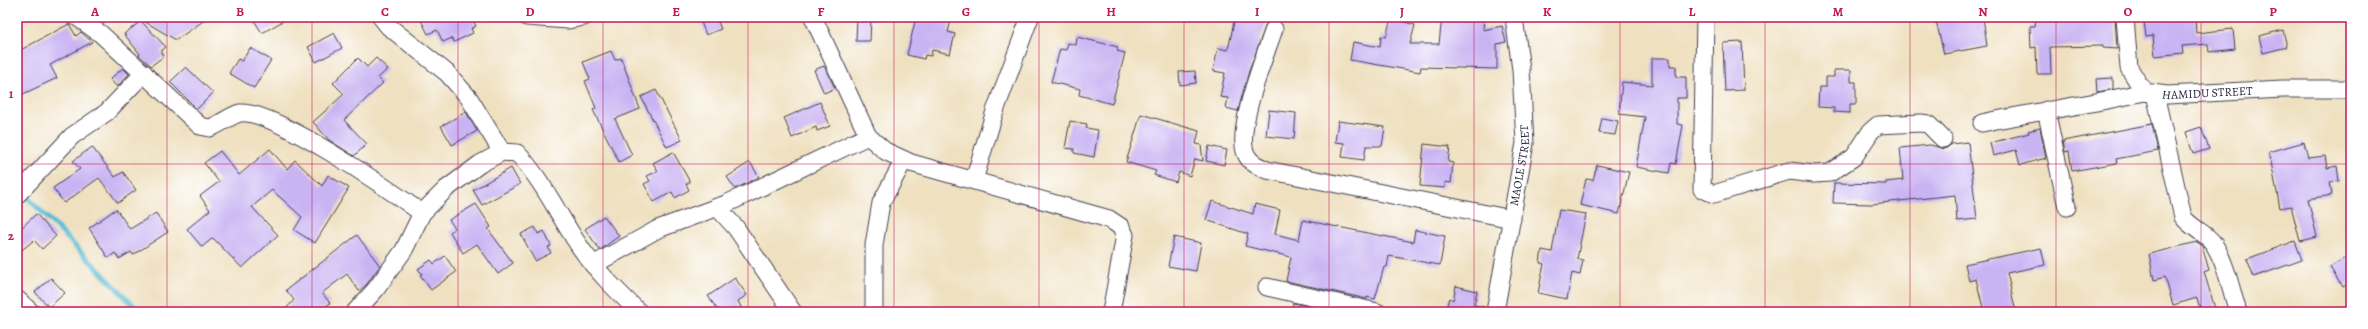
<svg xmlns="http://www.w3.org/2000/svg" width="2368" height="329" font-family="Alegreya,serif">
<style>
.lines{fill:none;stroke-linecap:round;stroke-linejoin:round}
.stream{stroke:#55bad3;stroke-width:5}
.building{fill:#c9b4f3}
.street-casing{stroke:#413e4f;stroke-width:19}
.street{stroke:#fff;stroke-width:17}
.grid{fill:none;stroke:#c2185b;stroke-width:1;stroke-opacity:0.55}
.labels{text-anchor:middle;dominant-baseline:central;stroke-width:3.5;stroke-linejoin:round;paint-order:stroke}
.street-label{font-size:12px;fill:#22223b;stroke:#fff}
.neatline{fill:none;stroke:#c2185b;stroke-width:1.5}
.grid-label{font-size:13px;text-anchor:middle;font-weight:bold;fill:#c2185b}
</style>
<rect width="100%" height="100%" fill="#fff"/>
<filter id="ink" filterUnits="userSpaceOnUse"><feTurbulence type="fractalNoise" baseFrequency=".025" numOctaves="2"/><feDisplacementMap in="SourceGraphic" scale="8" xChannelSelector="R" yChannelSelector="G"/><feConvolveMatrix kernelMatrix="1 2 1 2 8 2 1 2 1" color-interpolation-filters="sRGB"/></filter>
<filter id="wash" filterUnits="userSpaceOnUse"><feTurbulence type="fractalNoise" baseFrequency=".012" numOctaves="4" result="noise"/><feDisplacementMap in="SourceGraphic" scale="16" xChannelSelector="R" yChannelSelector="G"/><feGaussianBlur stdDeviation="0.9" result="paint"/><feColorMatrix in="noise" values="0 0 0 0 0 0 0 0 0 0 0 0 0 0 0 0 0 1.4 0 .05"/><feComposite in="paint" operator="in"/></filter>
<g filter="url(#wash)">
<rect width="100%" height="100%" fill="#efe0c0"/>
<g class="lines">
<polyline class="stream" points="23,193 140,312"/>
</g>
<g id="blocks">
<g class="building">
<polygon points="137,17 209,17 176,40"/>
<polygon points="252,17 290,17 262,33"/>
<polygon points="427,17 471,17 476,26 471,29 473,33 454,42 452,38 443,42 437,30 428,34 421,20"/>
<polygon points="699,17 716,17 721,29 706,35"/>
<polygon points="857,17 871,17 870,41 856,41"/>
<polygon points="916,17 939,17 951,20 948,32 955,34 950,54 932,50 931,56 925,55 924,59 907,55"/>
<polygon points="1235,17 1257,17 1257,20 1267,22 1249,71 1238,111 1226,108 1228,98 1220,97 1225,73 1213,71 1218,48 1228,50"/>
<polygon points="1442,17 1484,17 1483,30 1502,26 1506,42 1497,44 1497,69 1421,67 1420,72 1350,60 1353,42 1380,47 1381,36 1386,37 1391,18 1415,25 1410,44 1439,44"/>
<polygon points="1935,17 1983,17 1987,46 1944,54"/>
<polygon points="2036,17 2115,17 2117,49 2103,48 2103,46 2050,47 2051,74 2037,74 2036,47 2031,48 2030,26 2035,26"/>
<polygon points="2181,17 2195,17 2196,33 2233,29 2235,49 2209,52 2208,44 2182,46 2183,53 2155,56 2153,36 2146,37 2144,21"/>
<polygon points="141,21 166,47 161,51 164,56 151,66 139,55 140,54 124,34"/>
<polygon points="69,24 76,36 81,32 92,42 50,65 57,78 21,95 17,87 17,52"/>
<polygon points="2283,30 2287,47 2263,53 2259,36"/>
<polygon points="334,33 342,48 316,62 308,47"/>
<polygon points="1077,37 1118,47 1117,51 1125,53 1112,104 1079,95 1080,89 1051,82 1060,49 1066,50 1068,43 1076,45"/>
<polygon points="1742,42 1744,90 1725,91 1723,43"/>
<polygon points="250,48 271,60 254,88 229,73 238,59 242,61"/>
<polygon points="611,51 615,60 621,58 640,109 615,119 632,155 619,162 593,110 596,108 585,81 590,79 583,62"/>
<polygon points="358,58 367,67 376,58 388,69 378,78 383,83 344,120 367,144 354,156 329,140 313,122 344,94 333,83"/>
<polygon points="1652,58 1670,58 1670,66 1676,66 1676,77 1686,77 1686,98 1677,98 1677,124 1683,125 1676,164 1671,163 1669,173 1636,167 1645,117 1619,114 1622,82 1652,85"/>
<polygon points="824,66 835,88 824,93 814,70"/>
<polygon points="186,67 213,93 197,109 170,82"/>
<polygon points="123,68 129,74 117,87 110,79"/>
<polygon points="1834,70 1851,70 1851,82 1856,82 1856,104 1850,104 1850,113 1834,112 1834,108 1818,107 1819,87 1826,87 1826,77 1834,77"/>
<polygon points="1195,71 1196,83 1180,85 1179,72"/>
<polygon points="2113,78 2113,89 2097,92 2096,79"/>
<polygon points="656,90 682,140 667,147 641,97"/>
<polygon points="820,102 830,126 817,131 816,127 792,138 784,118"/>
<polygon points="1269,110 1296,113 1294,139 1266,136"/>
<polygon points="466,112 477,131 452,145 441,126"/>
<polygon points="1141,114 1199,131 1196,144 1201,145 1203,161 1195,159 1190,176 1179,172 1176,182 1154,175 1156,171 1126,162"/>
<polygon points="1602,118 1618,121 1615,135 1599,133"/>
<polygon points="1070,121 1087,124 1086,128 1098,130 1094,157 1074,153 1074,149 1065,148"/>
<polygon points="1338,121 1385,127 1382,146 1366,146 1364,160 1342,157 1344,143 1335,142"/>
<polygon points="2152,124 2158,151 2116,159 2117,163 2072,171 2069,151 2065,152 2063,141"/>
<polygon points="2201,127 2209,149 2193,154 2186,132"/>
<polygon points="2040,128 2046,158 2020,165 2016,150 1993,156 1990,143 2029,133 2028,131"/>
<polygon points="1968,142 1977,219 1957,221 1955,195 1872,204 1833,203 1834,183 1886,184 1886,182 1903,180 1900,148 1930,145 1945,149 1952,144"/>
<polygon points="2304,142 2308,158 2325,156 2327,168 2337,166 2339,181 2330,182 2332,195 2308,199 2317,237 2300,241 2291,206 2280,208 2269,152"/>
<polygon points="1424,144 1450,147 1448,162 1453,163 1451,183 1445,182 1445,188 1420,186"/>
<polygon points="1209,146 1227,150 1224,165 1206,161"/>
<polygon points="92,147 115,177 123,172 136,190 118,203 99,178 64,203 53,188 80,169 73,161"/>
<polygon points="270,149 287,169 295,160 322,186 328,175 349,188 315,243 294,230 302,217 272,190 252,207 278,235 242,268 213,238 202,247 187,229 210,210 200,196 219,182 204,163 220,151 239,175"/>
<polygon points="673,152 690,182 686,184 689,190 675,198 672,192 654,202 644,184 650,181 647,176 658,171 653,163"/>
<polygon points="750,162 759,177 735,189 727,177"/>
<polygon points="1597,165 1629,172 1619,214 1580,205 1586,179 1593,180"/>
<polygon points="511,168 520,184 482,205 473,190"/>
<polygon points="1212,201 1253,214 1255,204 1280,210 1275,234 1299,240 1303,220 1413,242 1415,230 1445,236 1440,265 1389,256 1387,267 1384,267 1375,299 1367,297 1367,299 1286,281 1291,257 1245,246 1248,234 1206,220"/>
<polygon points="476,204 491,227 488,229 513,263 498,274 477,244 463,253 450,232 455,228 449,220"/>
<polygon points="116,209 130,229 156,213 168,232 133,255 131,252 119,259 115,253 108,258 89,228"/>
<polygon points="1559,210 1586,214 1577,259 1583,260 1580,275 1572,273 1567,299 1538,293 1544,264 1540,263 1542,250 1552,252"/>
<polygon points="36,214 56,236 42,249 34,240 17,254 17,232"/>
<polygon points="604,216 619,236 600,250 585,229"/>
<polygon points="535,227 538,234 544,231 551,246 548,247 551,253 535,261 521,234"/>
<polygon points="357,235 380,266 366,285 359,291 347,274 322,293 330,303 318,312 283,312 294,300 286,290"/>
<polygon points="1174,237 1201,243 1196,271 1168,266"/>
<polygon points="2295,241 2302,260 2254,277 2247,259"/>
<polygon points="2197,242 2202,246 2209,270 2204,272 2216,312 2201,312 2197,298 2173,305 2165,277 2154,280 2149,254"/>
<polygon points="2041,248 2045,265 2007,273 2016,312 1984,312 1976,279 1969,281 1965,264"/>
<polygon points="2351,254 2351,282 2342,287 2330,267"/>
<polygon points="445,256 456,272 431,290 420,275 422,274 418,269 431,260 434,264"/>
<polygon points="51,278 65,293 49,307 35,292"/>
<polygon points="735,278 747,295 738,301 741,307 734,312 719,312 708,296"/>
<polygon points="1456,286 1477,291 1474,305 1484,307 1483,312 1445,312 1449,298 1453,300"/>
<polygon points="1293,303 1316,308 1315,312 1291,312"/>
</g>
</g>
</g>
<g filter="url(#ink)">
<use href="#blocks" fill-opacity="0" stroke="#413e4f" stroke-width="1"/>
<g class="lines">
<defs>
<g id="street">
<path d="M77,17l24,17 99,92 10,2c9,-3 21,-13 30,-15 33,-4 151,78 182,100"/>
<polyline points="381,17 388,26 447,73 469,98 502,152"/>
<polyline points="527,17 568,20 584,17"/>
<polyline points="813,17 868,136 885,151 911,163 1109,219 1121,227 1125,235 1111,312"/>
<polyline points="1705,17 1702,189 1714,194 1789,171 1814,174 1830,173 1854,157 1871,131 1878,125 1921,123 1928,124 1943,139"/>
<path id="s1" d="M2125,17l4,51 15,24 23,3 116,-6h68"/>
<path d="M1274,29c-9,27 -39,101 -28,125 4,9 12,12 21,16l245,49"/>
<path d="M2155,94l28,123c9,12 22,15 30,26 13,19 18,47 25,69"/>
<polyline points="2046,110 2067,207"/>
<path d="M1982,123c54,-12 109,-18 162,-31"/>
<polyline points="974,180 995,111 1030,17"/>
<polyline points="17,195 72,136 107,112 144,73"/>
<polyline points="717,207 736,228 793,312"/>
<polyline points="593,265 658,229 726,204 868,136"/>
<polyline points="1267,287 1377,312"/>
<polyline points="17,299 31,312"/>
<path d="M355,312l21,-23 28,-39 18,-37 24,-24 34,-25 22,-12 15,1c24,25 40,59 59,88 17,27 40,49 63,71"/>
<polyline points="874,312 874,245 881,203 904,160"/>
<path id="s2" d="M1495,312l30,-169 -4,-73 -7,-53"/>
</g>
</defs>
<use href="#street" class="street-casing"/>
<use href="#street" class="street"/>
</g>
</g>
<path class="grid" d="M167,17v295M312,17v295M458,17v295M603,17v295M748,17v295M894,17v295M1039,17v295M1184,17v295M1329,17v295M1474,17v295M1620,17v295M1765,17v295M1910,17v295M2056,17v295M2201,17v295M17,164h2334"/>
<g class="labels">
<g class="street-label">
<text stroke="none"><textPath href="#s1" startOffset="143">HAMIDU STREET</textPath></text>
<text stroke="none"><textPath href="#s2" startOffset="149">MAOLE STREET</textPath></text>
</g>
</g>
<rect width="2368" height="329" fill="none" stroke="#fff" stroke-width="44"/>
<rect x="22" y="22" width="2324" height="285" class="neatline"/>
<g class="grid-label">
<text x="95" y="16">A</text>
<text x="240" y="16">B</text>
<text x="385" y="16">C</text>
<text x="530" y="16">D</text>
<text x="676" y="16">E</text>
<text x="821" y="16">F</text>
<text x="966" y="16">G</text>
<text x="1111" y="16">H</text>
<text x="1257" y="16">I</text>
<text x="1402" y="16">J</text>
<text x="1547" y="16">K</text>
<text x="1692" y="16">L</text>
<text x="1838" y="16">M</text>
<text x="1983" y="16">N</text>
<text x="2128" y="16">O</text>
<text x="2273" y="16">P</text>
<text x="11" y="98">1</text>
<text x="11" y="240">2</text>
</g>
</svg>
